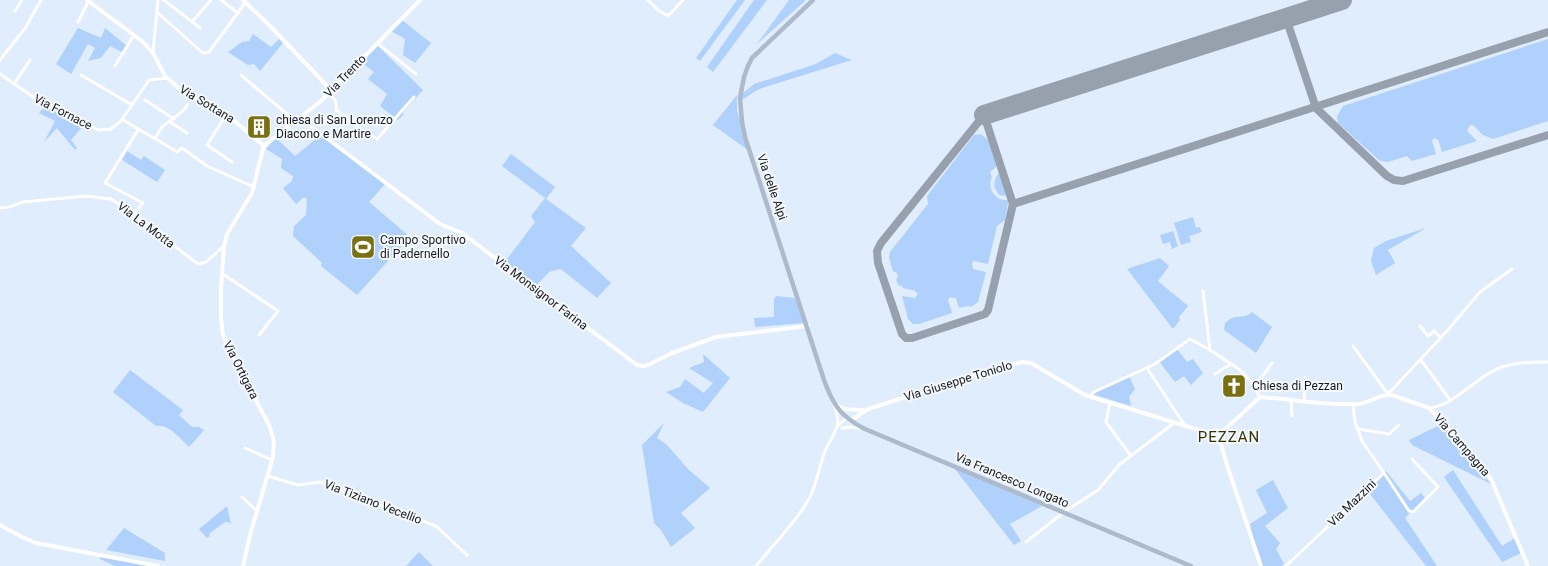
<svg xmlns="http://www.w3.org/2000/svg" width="1548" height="566" font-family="Roboto,sans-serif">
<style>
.green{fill:#afd1fc}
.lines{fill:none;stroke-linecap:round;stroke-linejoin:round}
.taxiway{stroke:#97a1ad;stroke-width:8}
.runway{stroke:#97a1ad;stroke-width:20}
.minor{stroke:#fff;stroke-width:3}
.tertiary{stroke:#fff;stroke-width:4}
.secondary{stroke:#acbacb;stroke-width:4.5}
.labels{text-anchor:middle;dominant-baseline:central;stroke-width:4;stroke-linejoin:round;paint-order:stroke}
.street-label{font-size:12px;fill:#151a1f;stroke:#f6f9fc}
.poi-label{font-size:12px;fill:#151a1f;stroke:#f6f9fc;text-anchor:start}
.quarter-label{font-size:15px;letter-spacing:1px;fill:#343105;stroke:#f6f9fc}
</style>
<rect width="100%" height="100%" fill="#e0edfd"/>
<g class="green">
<polygon points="737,0 745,0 700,61 696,58"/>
<polygon points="754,0 767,0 713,72 707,67"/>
<polygon points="789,0 806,0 757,44"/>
<polygon points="402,20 431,43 415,63 403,55 405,39 391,31"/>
<polygon points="78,28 101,38 105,28 127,46 122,52 110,46 101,58 88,61 95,48 88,44 71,74 56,64"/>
<polygon points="253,34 271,47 279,39 283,43 260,71 254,64 248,65 228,52 242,42 249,41"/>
<polygon points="1548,39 1548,121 1493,139 1483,135 1473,125 1470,125 1467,131 1477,141 1442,152 1438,139 1435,139 1435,137 1432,141 1436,154 1412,161 1407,156 1388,162 1380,161 1338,123 1337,116 1343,106"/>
<polygon points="377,45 423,90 403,112 404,114 398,120 380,106 387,94 368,79 374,72 361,62"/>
<polygon points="835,53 852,60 759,89 742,100 742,94 754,84 816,64"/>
<polygon points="737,95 737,110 748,150 713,125"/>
<polygon points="45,106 83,126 71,140 77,148 75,150 57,128 44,142 55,121 39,113"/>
<path d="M981,134l7,6 9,26 -7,6 2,5c-5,11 2,24 16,23v3l-3,17 -8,6 -9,38 -14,-3 -2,2 1,6 13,3 -8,30 -7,5 -3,-1 -9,2 -3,-10 -6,-1 -2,3 4,13 -33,11h-6l-5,-5 -6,-23 13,2 3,-5h-2v-2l-13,-3 -1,-2 -4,-1 -2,-6 2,-2 -1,-4 -4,-2 -4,-13 1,-6 38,-48 -1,-8 47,-61z"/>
<polygon points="321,135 385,184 369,202 410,237 357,295 321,266 322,263 293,236 294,226 306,215 307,199 304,197 296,204 283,188 292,181 293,176 281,168 282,159 266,149 276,138 295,156"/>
<polygon points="127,151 141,160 144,156 165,170 157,182 122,160"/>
<polygon points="511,154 555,187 546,199 586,228 571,246 611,283 597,298 561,269 549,272 536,286 504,263 535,222 531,216 545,198 502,166"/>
<polygon points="999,173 1007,196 999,195 994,186 996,177"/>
<polygon points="1193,217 1196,228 1200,227 1202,232 1189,236 1191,242 1181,245 1174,223"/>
<polygon points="1426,228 1388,250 1395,263 1376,275 1371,261 1374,248 1386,241"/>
<polygon points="1173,231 1178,246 1172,249 1170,242 1163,244 1160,235"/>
<polygon points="1160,258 1169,266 1158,281 1188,306 1179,317 1180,320 1173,329 1127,269"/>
<polygon points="776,296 795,298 804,323 755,327 754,318 774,317 774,299"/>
<path d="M1252,312l20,15 -16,26 -32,-23 1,-7c2,-1 4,-4 7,-5 7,-3 13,1 20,-6z"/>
<polygon points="1177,349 1187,362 1193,359 1203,373 1191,385 1184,376 1175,382 1158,360"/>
<polygon points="703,354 730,378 703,412 683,403 666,392 680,387 685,379 704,393 713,383 689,368 704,362"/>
<path d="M130,370l53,40 -4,5 13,12h7l5,3 -15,17c-10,-9 -19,-23 -33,-21l-43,-34z"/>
<polygon points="1129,376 1135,389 1129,397 1131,406 1092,394"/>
<polygon points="664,423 657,438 666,444 689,470 710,488 681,513 695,528 671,547 661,530 654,523 642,445"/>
<polygon points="1442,424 1455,437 1491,484 1412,445 1409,440"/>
<polygon points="954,468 1042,506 1010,524 1021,541 1014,545"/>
<polygon points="1453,470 1502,546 1515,538 1521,553 1502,562 1444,477"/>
<polygon points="1386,471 1410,501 1421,493 1425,498 1405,518 1437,566 1426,566 1367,490"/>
<polygon points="1273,480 1288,508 1265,526 1280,543 1276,549 1284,564 1281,566 1261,566 1255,548 1250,524 1267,513 1256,490"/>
<polygon points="227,506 231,524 228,522 225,522 209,534 210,536 207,538 199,529"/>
<polygon points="124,528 165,553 165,561 106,550"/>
<polygon points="419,552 433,566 406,566"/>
<polygon points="100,554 162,566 115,566 100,559"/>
</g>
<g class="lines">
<g class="taxiway">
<polyline points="1286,18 1316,108 1387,176 1394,180 1403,181 1548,135"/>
<polyline points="984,115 1013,204 1548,32"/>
<polyline points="984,115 881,243 877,251 878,263 902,334 906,338 912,338 985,314 988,310 1013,204"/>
</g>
<polyline class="runway" points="984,115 1342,0"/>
<g class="minor">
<polyline points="164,0 200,28"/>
<polyline points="221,0 238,13"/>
<polyline points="648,0 658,10 668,16 683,0"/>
<polyline points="15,11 22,0"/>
<polyline points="158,13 203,53 209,52 245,3"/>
<polyline points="78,22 89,0"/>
<polyline points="192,22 211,0"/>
<polyline points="377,43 416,74"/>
<polyline points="153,52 158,0"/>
<polyline points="0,60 26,27 41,0"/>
<polyline points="115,66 134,35"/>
<polyline points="0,74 42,103 99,130 111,129 121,121 149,80 167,78"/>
<polyline points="81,75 132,105"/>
<polyline points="241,75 295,121"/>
<polyline points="14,84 30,60"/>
<polyline points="329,92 336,102 336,110 362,131 377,139 414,97"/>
<polyline points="145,100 174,119"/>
<polyline points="226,115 207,145 232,162"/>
<path d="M122,119c18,12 37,21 55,33l5,-4 25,18 47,21"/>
<polyline points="170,122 187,133"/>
<path d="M155,138c2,-3 5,-8 7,-11 9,-8 20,-12 26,-23"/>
<polyline points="0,208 9,207 23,202 86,196 111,199 119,204 198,264 206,262 224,246"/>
<polyline points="133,215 143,203 105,183 138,130"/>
<polyline points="223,274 278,311 259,335"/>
<polyline points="1203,291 1210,350 1239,369 1249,379 1260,397"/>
<polyline points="1420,326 1428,336 1434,331 1441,338"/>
<polyline points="1353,346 1388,394 1447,331 1480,292 1512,269"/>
<polyline points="1421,360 1450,400"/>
<polyline points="1147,368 1185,426"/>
<polyline points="1215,374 1231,364"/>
<polyline points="1254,388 1272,363"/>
<polyline points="1090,396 1094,392 1155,364 1190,339 1210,350"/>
<polyline points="1291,399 1292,416"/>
<polyline points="1304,400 1305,377"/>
<polyline points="1110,403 1106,422 1131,456"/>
<path d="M1429,408c26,-3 45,-29 68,-39 16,-7 34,-7 51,-7"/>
<polyline points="838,425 847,418"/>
<polyline points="842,428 851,427 861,428"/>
<polyline points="1358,429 1389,434 1399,425"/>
<polyline points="245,448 272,460"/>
<polyline points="1384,473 1409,511 1413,512 1438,487 1412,459"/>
<polyline points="268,476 298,485 320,482 436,526 467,555"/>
<polyline points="242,497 257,511"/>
<polyline points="1026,542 1064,512 1098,490 1119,465 1174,423"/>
<path d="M756,566c16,-20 41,-45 53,-67 8,-15 10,-32 16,-48 9,-21 18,-22 9,-47"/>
<polyline points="1286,566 1384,473 1362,441 1355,422 1353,404"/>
</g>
<g class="tertiary">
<polyline points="87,0 143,42 153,53 165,76 173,83 182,91 231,118 264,146"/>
<polyline points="243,0 270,26 331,90"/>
<polyline points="300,118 440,224 462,233 637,365 644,366 648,365 672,353 716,337 808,326"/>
<polyline points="836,405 844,409 863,410"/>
<path d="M850,421l18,-12 136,-43 18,-4 9,1 54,32 130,40 6,-2 39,-36c32,2 66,9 98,7 12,-1 23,-11 34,-9l37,13 32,33 30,38 37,87"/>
<polyline points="1222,432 1221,444 1226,462 1261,566"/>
<polyline points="0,525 22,537 36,543 158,566"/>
<polyline points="243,566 250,535 273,457 274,441 269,425 227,345 223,335 221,318 221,288 224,246 227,234 252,193 263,149 266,144 321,101 420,0"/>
</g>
<path class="secondary" d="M813,0l-61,58 -4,8 -4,11 -4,21 2,24 3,15 79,243c9,25 17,37 41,49l326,137"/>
</g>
<defs>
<symbol id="building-square" viewBox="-11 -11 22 22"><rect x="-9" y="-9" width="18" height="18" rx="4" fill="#787011" stroke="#f6f9fc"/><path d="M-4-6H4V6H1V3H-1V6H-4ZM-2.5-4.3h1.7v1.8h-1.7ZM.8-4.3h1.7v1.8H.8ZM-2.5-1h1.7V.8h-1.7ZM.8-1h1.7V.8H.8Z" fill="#fff"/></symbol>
<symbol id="stadium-square" viewBox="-11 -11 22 22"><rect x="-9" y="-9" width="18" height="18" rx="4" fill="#787011" stroke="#f6f9fc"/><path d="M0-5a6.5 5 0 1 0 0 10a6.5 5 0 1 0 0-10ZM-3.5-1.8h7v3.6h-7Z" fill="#fff"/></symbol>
<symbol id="church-square" viewBox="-11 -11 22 22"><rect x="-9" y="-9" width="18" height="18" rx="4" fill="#787011" stroke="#f6f9fc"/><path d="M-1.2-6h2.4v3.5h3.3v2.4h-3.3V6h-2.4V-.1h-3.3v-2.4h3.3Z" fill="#fff"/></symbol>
</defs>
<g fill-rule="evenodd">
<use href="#building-square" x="245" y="113" width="28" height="28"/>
<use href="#stadium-square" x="349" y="233" width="28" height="28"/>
<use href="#church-square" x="1220" y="372" width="28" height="28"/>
</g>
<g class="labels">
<g class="street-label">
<text transform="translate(345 76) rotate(-46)">Via Trento</text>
<text transform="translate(207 104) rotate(31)">Via Sottana</text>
<text transform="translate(63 112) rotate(27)">Via Fornace</text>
<text transform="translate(772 187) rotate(71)">Via delle Alpi</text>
<text transform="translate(146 225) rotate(37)">Via La Motta</text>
<text transform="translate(541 293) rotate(37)">Via Monsignor Farina</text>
<text transform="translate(241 370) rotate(63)">Via Ortigara</text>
<text transform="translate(958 381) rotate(-17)">Via Giuseppe Toniolo</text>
<text transform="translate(1462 445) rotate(49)">Via Campagna</text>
<text transform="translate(1012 480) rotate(23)">Via Francesco Longato</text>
<text transform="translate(373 502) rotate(21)">Via Tiziano Vecellio</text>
<text transform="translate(1352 503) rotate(-44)">Via Mazzini</text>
</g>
<g class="poi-label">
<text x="276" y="120">chiesa di San Lorenzo<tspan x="276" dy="14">Diacono e Martire</tspan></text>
<text x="380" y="240">Campo Sportivo<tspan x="380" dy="14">di Padernello</tspan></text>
<text x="1252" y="386">Chiesa di Pezzan</text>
</g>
<g class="quarter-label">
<text x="1229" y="437">PEZZAN</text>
</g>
</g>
</svg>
